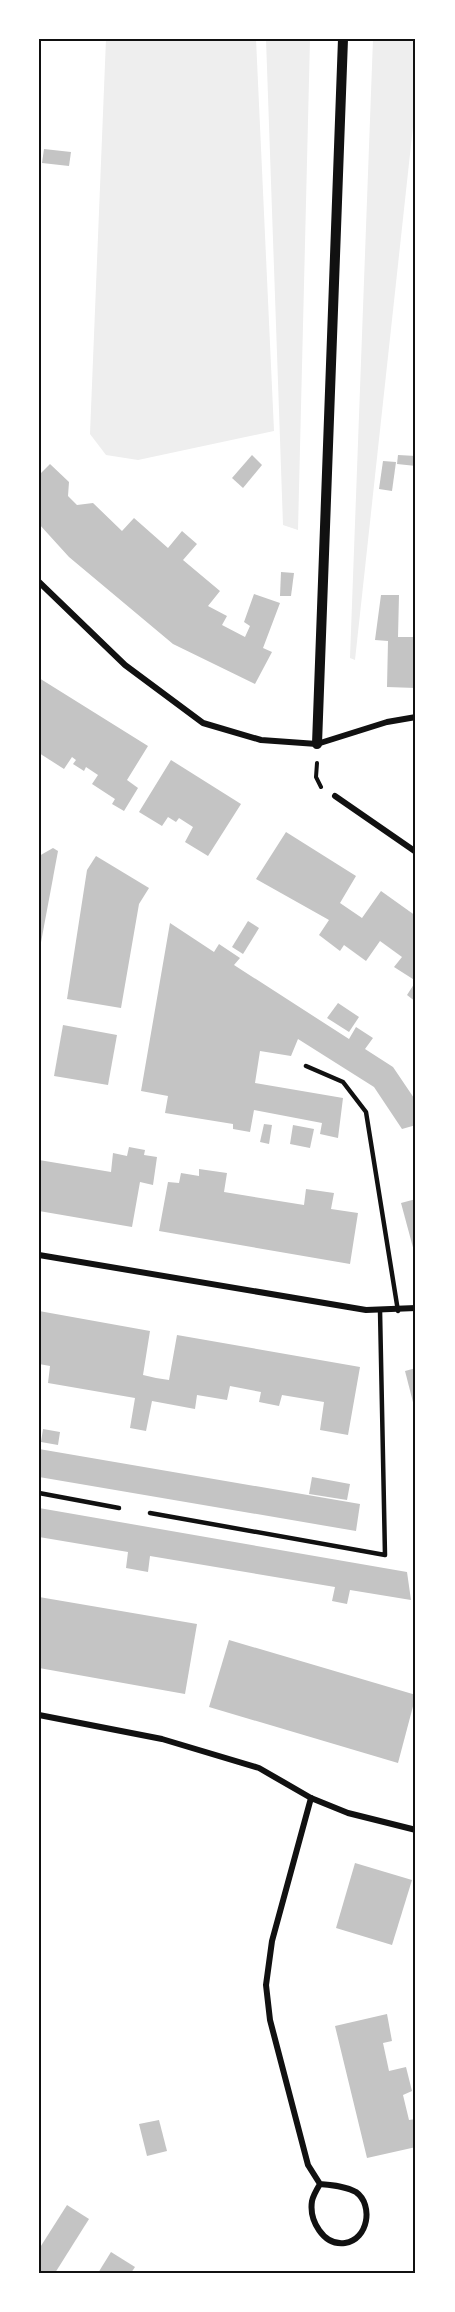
<svg xmlns="http://www.w3.org/2000/svg" width="455" height="2312" font-family="Mulish,sans-serif">
<style>
.green{fill:#eee}
.building{fill:#c4c4c4}
.lines{fill:none;stroke-linecap:round;stroke-linejoin:round}
.path{stroke:#111;stroke-width:4}
.service{stroke:#111;stroke-width:4.5}
.minor{stroke:#111;stroke-width:6}
.tertiary{stroke:#111;stroke-width:10}
.neatline{fill:none;stroke:#111;stroke-width:2}
</style>
<rect width="100%" height="100%" fill="#fff"/>
<g class="green">
<polygon points="106,39 256,39 274,431 138,460 106,455 90,434"/>
<polygon points="266,39 310,39 298,530 283,525"/>
<polygon points="373,39 416,39 416,99 355,660 350,658"/>
</g>
<g class="building">
<polygon points="44,149 71,152 69,166 42,163"/>
<polygon points="252,455 262,465 243,488 232,478"/>
<polygon points="398,455 416,456 416,466 397,464"/>
<polygon points="383,461 396,462 392,491 379,489"/>
<polygon points="50,464 69,482 68,496 77,505 93,503 122,531 134,518 168,548 182,531 197,544 183,560 220,591 208,606 227,616 222,625 245,637 250,626 244,622 254,594 280,603 263,648 272,652 255,684 173,644 69,557 39,524 39,475"/>
<polygon points="281,572 294,573 291,596 280,596"/>
<polygon points="381,595 399,595 398,637 416,637 416,688 387,687 388,641 375,640"/>
<polygon points="39,678 148,746 127,780 138,788 124,811 112,804 115,799 92,784 98,775 86,767 84,771 73,764 76,760 72,757 64,769 39,753"/>
<polygon points="171,760 241,804 208,856 185,842 193,827 179,818 176,822 168,817 162,826 139,812"/>
<polygon points="286,832 356,876 340,903 362,918 381,891 416,916 416,1002 407,995 416,981 394,967 402,957 380,941 366,961 344,945 340,951 319,935 329,920 256,879"/>
<polygon points="53,848 58,851 39,953 39,856"/>
<polygon points="96,856 149,888 139,904 121,1008 67,999 87,870"/>
<polygon points="248,921 259,928 243,954 232,947"/>
<polygon points="170,923 214,952 219,944 240,958 234,965 349,1039 356,1027 373,1038 365,1049 393,1067 416,1101 416,1125 402,1129 374,1087 298,1039 291,1056 260,1051 255,1083 343,1098 338,1138 320,1134 322,1123 254,1110 250,1132 233,1129 233,1124 165,1113 168,1096 141,1091"/>
<polygon points="338,1003 359,1017 349,1032 327,1018"/>
<polygon points="63,1025 117,1035 108,1085 54,1076"/>
<polygon points="264,1124 272,1125 269,1144 260,1142"/>
<polygon points="293,1125 314,1129 310,1148 290,1144"/>
<polygon points="129,1147 145,1150 144,1155 157,1157 153,1185 140,1182 132,1227 39,1211 39,1160 111,1172 113,1153 127,1156"/>
<polygon points="199,1169 227,1173 224,1192 304,1205 306,1189 334,1193 331,1209 358,1213 350,1264 159,1231 168,1182 179,1183 181,1173 199,1176"/>
<polygon points="416,1199 416,1255 415,1255 401,1203"/>
<polygon points="39,1311 150,1331 143,1375 156,1378 169,1380 177,1335 360,1367 348,1435 320,1430 324,1402 282,1395 279,1406 259,1402 261,1392 230,1386 227,1400 197,1395 195,1409 152,1401 146,1431 130,1428 135,1398 48,1383 50,1366 39,1364"/>
<polygon points="416,1368 416,1410 415,1410 405,1371"/>
<polygon points="43,1429 60,1432 58,1445 41,1442"/>
<polygon points="39,1449 360,1504 356,1531 39,1477"/>
<polygon points="312,1477 350,1484 347,1500 309,1494"/>
<polygon points="39,1508 407,1572 411,1600 350,1590 347,1604 332,1601 335,1587 150,1556 148,1572 126,1568 128,1552 39,1537"/>
<polygon points="39,1597 197,1624 185,1694 39,1668"/>
<polygon points="229,1640 416,1695 398,1763 209,1707"/>
<polygon points="355,1863 412,1880 392,1945 336,1928"/>
<polygon points="387,2014 392,2041 383,2043 389,2071 406,2067 412,2091 403,2095 409,2120 416,2119 416,2147 367,2158 335,2026"/>
<polygon points="159,2120 167,2151 147,2156 139,2124"/>
<polygon points="67,2205 89,2219 55,2273 39,2273 39,2249"/>
<polygon points="111,2252 135,2267 131,2273 98,2273"/>
</g>
<g class="lines">
<polyline class="path" points="317,763 316,777 321,787"/>
<g class="service">
<polyline points="306,1066 343,1082 366,1112 398,1311"/>
<polyline points="39,1493 119,1508"/>
<polyline points="150,1513 385,1555 380,1310"/>
</g>
<g class="minor">
<polyline points="39,582 125,665 203,723 261,740 317,744 387,722 416,717"/>
<polyline points="335,796 416,852"/>
<polyline points="39,1255 366,1310 416,1308"/>
<polyline points="39,1715 162,1739 259,1768 311,1798 348,1813 416,1830"/>
<path d="M311,1798l-39,143 -6,44 4,35 38,145 12,19c11,1 26,2 36,8 18,13 12,48 -11,51 -22,3 -36,-23 -33,-42 1,-5 5,-12 8,-17"/>
</g>
<polyline class="tertiary" points="317,744 343,39"/>
</g>
<rect width="455" height="2312" fill="none" stroke="#ffffff" stroke-width="81"/>
<rect x="40" y="40" width="374" height="2232" class="neatline"/>
</svg>
